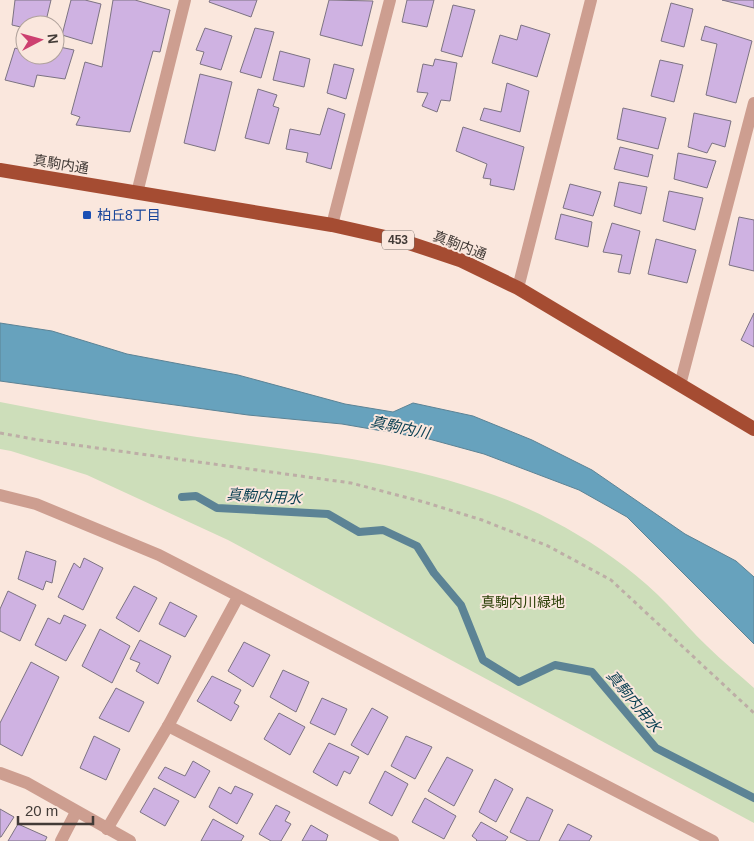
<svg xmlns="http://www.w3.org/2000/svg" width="754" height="841" font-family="Arial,'Noto Sans JP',sans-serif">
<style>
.green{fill:#cddeba}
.water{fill:#67a2bd;stroke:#5c8395}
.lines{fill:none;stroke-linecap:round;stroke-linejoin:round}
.stream{stroke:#5c8395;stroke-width:8}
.building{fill:#cfb2e2;stroke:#7c7382}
.path{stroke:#bdaea6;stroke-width:3;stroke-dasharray:4 4;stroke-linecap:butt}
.minor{stroke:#cd9e90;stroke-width:12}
.tertiary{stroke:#cd9e90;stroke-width:12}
.trunk{stroke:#a54c32;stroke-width:14}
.transit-dot{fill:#1a4fb4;stroke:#fae7dd;stroke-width:2}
.labels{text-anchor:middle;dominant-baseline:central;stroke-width:4;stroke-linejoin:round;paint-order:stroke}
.shield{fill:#fae7dd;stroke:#796f69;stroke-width:1}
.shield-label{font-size:12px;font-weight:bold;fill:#423b37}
.street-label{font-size:14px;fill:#423b37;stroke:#fae7dd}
.transit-label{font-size:14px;fill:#164399;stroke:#fae7dd;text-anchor:start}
.park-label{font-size:14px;fill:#2a3e05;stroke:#fae7dd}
.water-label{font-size:15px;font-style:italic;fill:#073d50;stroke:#fae7dd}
</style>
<rect width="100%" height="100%" fill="#fae7dd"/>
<path class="green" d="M0,402c66,13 131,25 197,35 129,18 268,29 381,98 31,18 64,43 89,69 14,14 26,29 40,42 15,15 32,28 47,42v135l-526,-283 -141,-65 -76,-24 -11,-2z"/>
<polygon class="water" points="0,323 52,331 127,354 238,375 345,404 393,412 413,403 473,416 532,440 592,470 685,534 736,561 754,577 754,644 627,517 579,490 484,454 429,439 342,424 248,415 0,381"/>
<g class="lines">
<polyline class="stream" points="182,497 196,496 217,508 328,514 359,532 383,530 417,546 434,573 461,605 483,660 519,682 555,665 592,672 656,748 754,798"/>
</g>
<g class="building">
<polygon points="15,0 51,0 45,25 25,25 25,28 12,25"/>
<polygon points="71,0 85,0 101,4 92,44 62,35"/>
<polygon points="113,0 135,0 170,10 160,52 153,51 130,132 76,125 80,117 71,114 85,62 102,67"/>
<polygon points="210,0 257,0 251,17 209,2"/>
<polygon points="329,0 373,1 362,46 320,35"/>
<polygon points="407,0 434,0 427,27 402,22"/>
<polygon points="722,0 754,0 754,8"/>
<polygon points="671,3 693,9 684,47 661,41"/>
<polygon points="453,5 475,10 462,57 441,51"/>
<polygon points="521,25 550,34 537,77 492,63 500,35 517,40"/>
<polygon points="705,26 752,41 736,103 706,95 717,44 701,40"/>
<polygon points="205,28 232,36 221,70 200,64 204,52 196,50"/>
<polygon points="255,28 274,32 261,78 240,72"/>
<polygon points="55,46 74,50 65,79 37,75 34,87 5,80 15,48 25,51 25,55 55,55"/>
<polygon points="280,51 310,59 304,87 273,80"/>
<polygon points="435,59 457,63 450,101 441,100 437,112 422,106 428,93 417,92 423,64 433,66"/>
<polygon points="660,60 683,65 674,102 651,96"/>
<polygon points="334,64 354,69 346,99 327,93"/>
<polygon points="200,74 232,82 215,151 184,143"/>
<polygon points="507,83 529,91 520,132 480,120 484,108 501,112"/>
<polygon points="258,89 277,95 273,106 279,108 269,144 245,138"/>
<polygon points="328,108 345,114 331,169 306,162 308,153 286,149 290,129 320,135"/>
<polygon points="623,108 666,118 658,149 617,139"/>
<polygon points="694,113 731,121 725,147 712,143 707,153 688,147"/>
<polygon points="463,127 524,147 514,190 490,185 491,179 483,178 487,164 456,151"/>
<polygon points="620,147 653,155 648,177 614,169"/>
<polygon points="678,153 716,161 707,188 674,179"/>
<polygon points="619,182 647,187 641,214 614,206"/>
<polygon points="570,184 601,192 593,216 563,208"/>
<polygon points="669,191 703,198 695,230 663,221"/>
<polygon points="561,214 592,222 588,247 555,239"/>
<polygon points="739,217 754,220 754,271 729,265"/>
<polygon points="612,223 640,231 630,274 618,272 622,255 603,252"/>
<polygon points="656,239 696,250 687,283 648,274"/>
<polygon points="754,313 754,347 741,340"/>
<polygon points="26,551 56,561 52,583 46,581 43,590 18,579"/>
<polygon points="84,558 103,568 83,610 58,597 74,563 80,568"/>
<polygon points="134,586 157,598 139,632 116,618"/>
<polygon points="8,591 36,605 20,641 0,631 0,609"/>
<polygon points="170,602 197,616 185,637 159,624"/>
<polygon points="64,615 86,625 66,661 35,645 48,618 60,624"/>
<polygon points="100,629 130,646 112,683 82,666"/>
<polygon points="140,640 171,656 158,684 136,671 140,663 130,659"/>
<polygon points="244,642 270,655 253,687 228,671"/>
<polygon points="31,662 59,677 22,756 0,744 0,723"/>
<polygon points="283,670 309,682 296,712 270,697"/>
<polygon points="212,676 241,690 234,703 239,706 231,721 197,701"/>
<polygon points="116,688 144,702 129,732 99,718"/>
<polygon points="322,698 347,709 335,735 310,723"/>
<polygon points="372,708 388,717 368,755 351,745"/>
<polygon points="279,713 305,727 290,755 264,739"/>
<polygon points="94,736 120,749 106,780 80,768"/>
<polygon points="406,736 432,747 415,779 391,766"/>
<polygon points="329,743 359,757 350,774 344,771 337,786 313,772"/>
<polygon points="447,757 473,770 454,806 428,791"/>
<polygon points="193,761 210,771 195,798 158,778 165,767 185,776"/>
<polygon points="385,771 408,784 392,816 369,803"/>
<polygon points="495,779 513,789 496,822 479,812"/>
<polygon points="235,786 253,794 237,824 209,807 219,787 231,794"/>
<polygon points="154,788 179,801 165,826 140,812"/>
<polygon points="527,797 553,810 539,841 528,841 510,832"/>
<polygon points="425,798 456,816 444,839 412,822"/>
<polygon points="276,805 290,812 285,821 291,824 281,841 271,841 259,834"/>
<polygon points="0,809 14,817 1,837 0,837"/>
<polygon points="213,819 244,836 241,841 201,841"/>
<polygon points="481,822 508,837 505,841 476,841 477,840 472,836"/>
<polygon points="18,824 47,837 45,841 8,841"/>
<polygon points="568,824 592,836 589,841 559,841"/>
<polygon points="311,825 328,835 326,841 302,841"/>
</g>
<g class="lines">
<polyline class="path" points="0,433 39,440 351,483 424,502 482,520 548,546 611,580 754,713"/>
<g class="minor">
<polyline points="137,193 185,0"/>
<polyline points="332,225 390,0"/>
<polyline points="518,288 591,0"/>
<polyline points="680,385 754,103"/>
<polyline points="168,726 393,841"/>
<polyline points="0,773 27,783 130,841"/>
<polyline points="107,829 168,726 238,597"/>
<polyline points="61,841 76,812"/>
</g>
<polyline class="tertiary" points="0,495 36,504 159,555 713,841"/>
<polyline class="trunk" points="0,170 332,225 403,241 460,260 518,288 754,429"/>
</g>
<rect class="transit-dot" x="82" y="210" width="10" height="10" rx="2.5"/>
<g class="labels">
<rect class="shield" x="382" y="230.5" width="32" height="19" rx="4"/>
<g class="shield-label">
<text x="398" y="240">453</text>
</g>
<g class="street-label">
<text transform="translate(61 164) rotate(9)">真駒内通</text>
<text transform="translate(460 245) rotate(21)">真駒内通</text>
</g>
<g class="transit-label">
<text x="97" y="215">柏丘8丁目</text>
</g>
<g class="park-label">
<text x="523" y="602">真駒内川緑地</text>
</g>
<g class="water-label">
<text transform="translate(400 427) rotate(12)">真駒内川</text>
<text transform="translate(264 496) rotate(3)">真駒内用水</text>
<text transform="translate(634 701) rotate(50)">真駒内用水</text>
</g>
</g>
<g transform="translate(40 40) rotate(84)"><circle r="24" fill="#fae7dd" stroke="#b0a29b"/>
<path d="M0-4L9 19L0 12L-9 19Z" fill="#cd4070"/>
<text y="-8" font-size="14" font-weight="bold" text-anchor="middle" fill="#423b37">N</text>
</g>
<path d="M18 816v8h75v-8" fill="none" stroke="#423b37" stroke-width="2.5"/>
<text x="25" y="816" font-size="15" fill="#423b37" stroke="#fae7dd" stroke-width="4" paint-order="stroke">20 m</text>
</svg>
